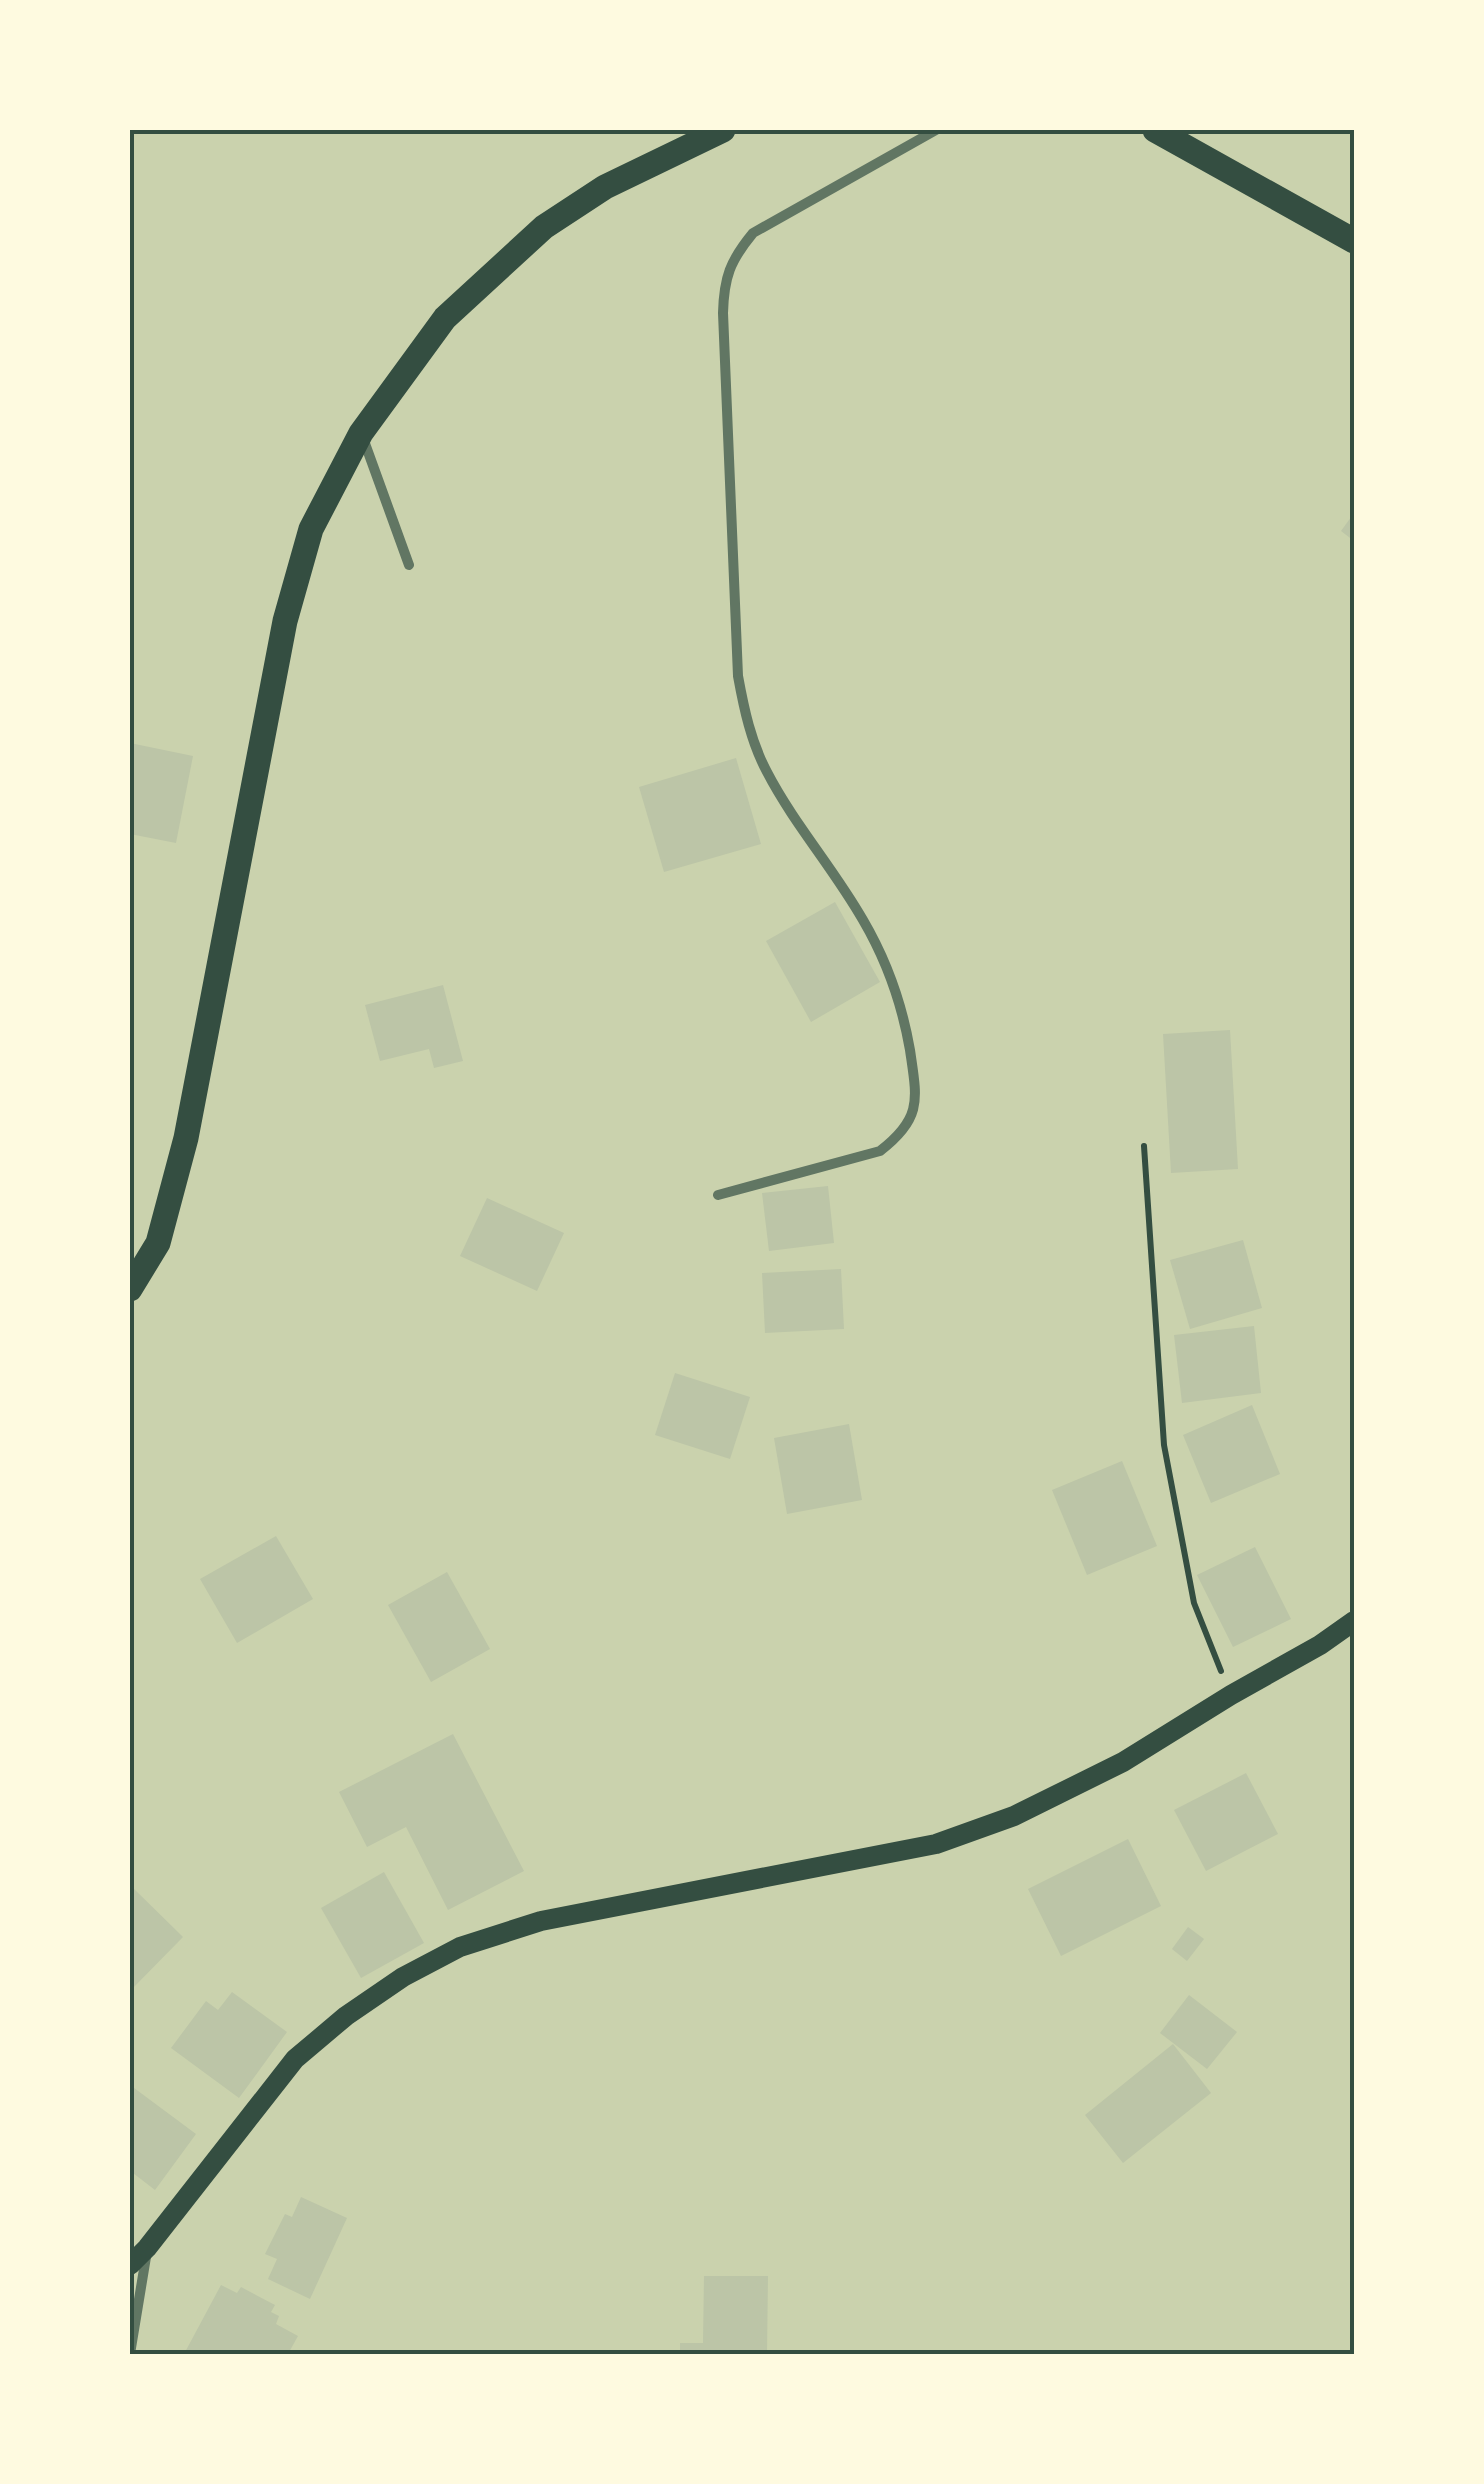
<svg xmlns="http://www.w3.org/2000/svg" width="1484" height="2484" font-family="Mulish,sans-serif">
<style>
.green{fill:#cad2ad}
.building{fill:#bcc5a7}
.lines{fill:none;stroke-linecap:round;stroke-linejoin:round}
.path{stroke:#344e41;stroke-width:6}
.minor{stroke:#617663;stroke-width:10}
.secondary{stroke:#344e41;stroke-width:20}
.primary{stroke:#344e41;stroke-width:25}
.neatline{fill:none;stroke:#344e41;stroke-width:4}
</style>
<rect width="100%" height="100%" fill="#e9edc9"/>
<rect class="green" x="130" y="130" width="1224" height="2224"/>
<g class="building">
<polygon points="1354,513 1354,541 1341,531"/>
<polygon points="130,743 193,756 176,843 130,834"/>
<polygon points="736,758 761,844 664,872 639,787"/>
<polygon points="835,902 880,982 811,1022 766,941"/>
<polygon points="443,985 463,1061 434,1068 429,1049 380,1061 365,1005"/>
<polygon points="1230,1030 1238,1169 1171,1173 1163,1034"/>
<polygon points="828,1186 834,1243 769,1251 762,1193"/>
<polygon points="487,1198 564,1233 537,1291 460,1256"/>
<polygon points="1243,1240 1262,1308 1190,1329 1170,1260"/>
<polygon points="841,1269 844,1329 765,1333 762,1273"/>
<polygon points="1254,1326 1261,1393 1182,1403 1174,1335"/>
<polygon points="675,1373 750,1397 730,1459 655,1435"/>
<polygon points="1252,1405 1280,1474 1211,1503 1183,1435"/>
<polygon points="849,1424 862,1500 787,1514 774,1438"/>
<polygon points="1122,1461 1157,1546 1087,1575 1052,1490"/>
<polygon points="276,1536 313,1599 237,1643 200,1579"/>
<polygon points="1255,1547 1291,1619 1233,1647 1197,1575"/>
<polygon points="447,1572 490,1649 431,1682 388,1605"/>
<polygon points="453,1734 524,1871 448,1910 406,1827 367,1847 339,1792"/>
<polygon points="1246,1773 1278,1834 1206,1871 1174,1810"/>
<polygon points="1128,1839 1161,1906 1061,1956 1028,1889"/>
<polygon points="384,1872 424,1943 361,1978 321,1908"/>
<polygon points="130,1885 183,1937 130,1991"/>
<polygon points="1188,1927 1204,1939 1187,1961 1172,1949"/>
<polygon points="232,1992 287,2032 239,2098 171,2048 206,2001 218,2010"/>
<polygon points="1189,1995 1237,2032 1207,2069 1160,2033"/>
<polygon points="1173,2044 1211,2093 1123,2163 1085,2115"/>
<polygon points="130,2085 196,2134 155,2190 133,2173 130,2177"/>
<polygon points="301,2197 347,2218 310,2299 268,2279 277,2259 265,2254 285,2214 292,2217"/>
<polygon points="704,2276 768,2276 767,2354 680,2354 680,2343 703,2343"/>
<polygon points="221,2285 237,2293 241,2287 275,2305 271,2312 279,2316 276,2324 298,2336 288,2354 184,2354"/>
</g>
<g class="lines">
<polyline class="path" points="1144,1146 1164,1445 1194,1603 1221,1671"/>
<g class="minor">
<polyline points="363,438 409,565"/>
<path d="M718,1195l162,-44c43,-33 37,-52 30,-101 -8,-46 -23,-89 -47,-130 -29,-51 -69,-96 -96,-148 -16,-30 -23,-63 -29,-96l-15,-363c1,-36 7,-52 30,-80l183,-103"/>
<polyline points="130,2354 147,2251"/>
</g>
<polyline class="secondary" points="130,2265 147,2248 295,2059 346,2016 403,1977 460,1947 541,1921 936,1844 1014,1816 1123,1762 1231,1695 1320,1645 1354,1621"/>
<g class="primary">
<polyline points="1155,130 1354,241"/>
<polyline points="130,1289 158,1243 186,1138 285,621 311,529 361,433 445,318 544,227 605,187 723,130"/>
</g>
</g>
<rect width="1484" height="2484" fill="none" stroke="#fefae0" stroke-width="265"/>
<rect x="132" y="132" width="1220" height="2220" class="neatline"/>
</svg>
